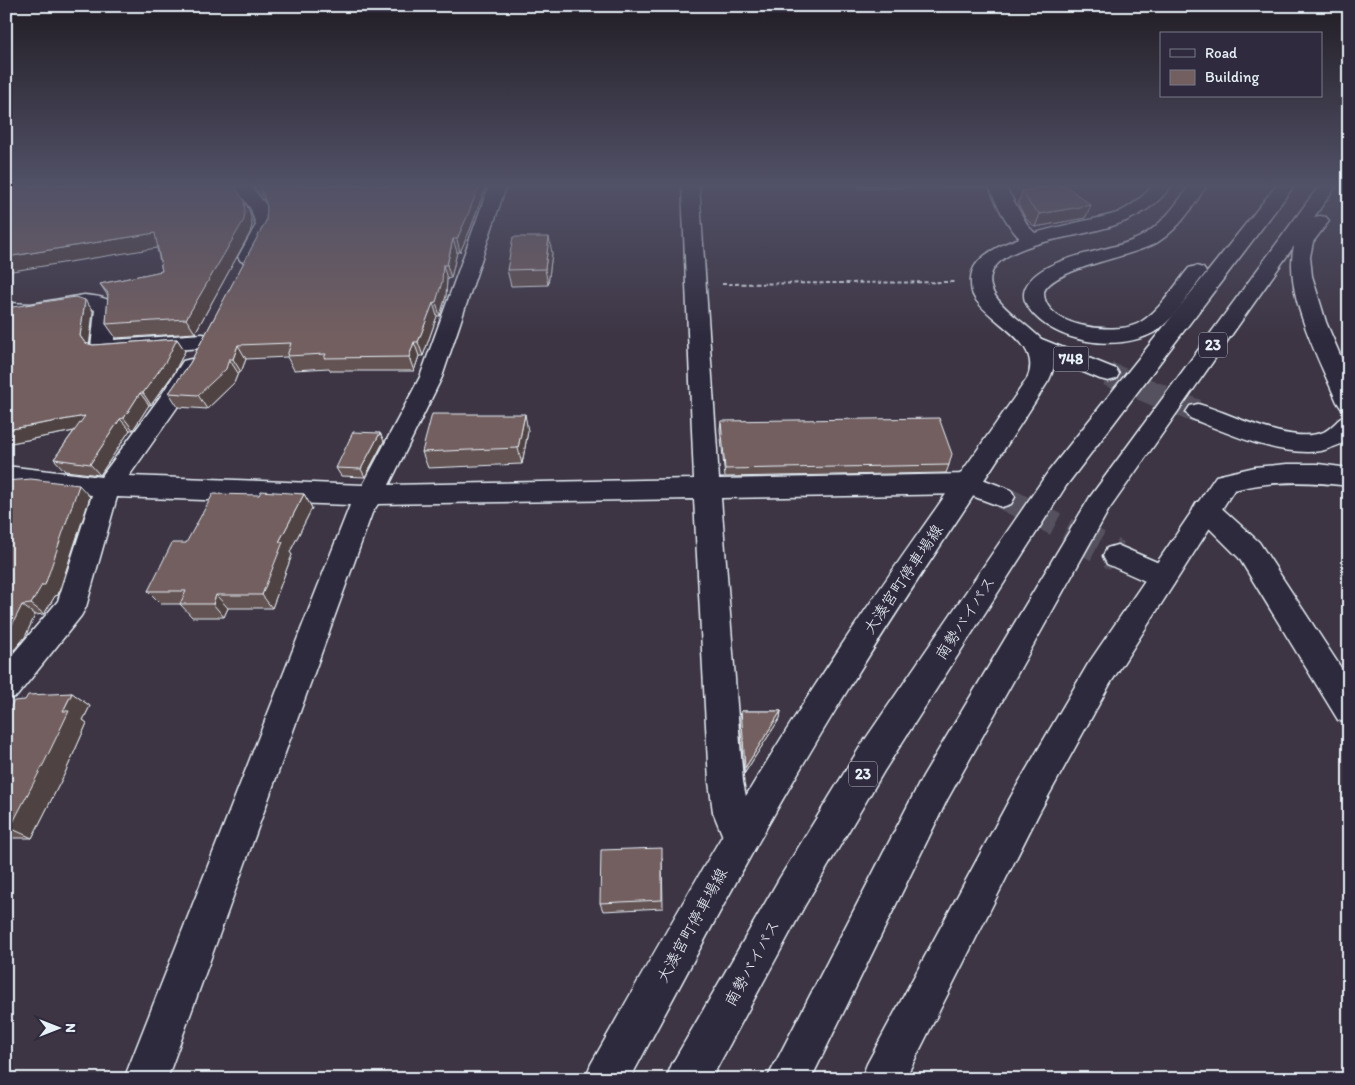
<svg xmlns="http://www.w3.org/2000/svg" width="1355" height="1085" font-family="Itim,'Klee One',sans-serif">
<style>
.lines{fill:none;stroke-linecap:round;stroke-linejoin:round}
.minor-tunnel-far1{stroke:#57515f;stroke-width:24;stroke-dasharray:24 12;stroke-linecap:butt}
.minor-tunnel{stroke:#57515f;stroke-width:31;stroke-dasharray:31 15;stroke-linecap:butt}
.highway-tunnel{stroke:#57515f;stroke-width:24;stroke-dasharray:24 12;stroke-linecap:butt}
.minor-casing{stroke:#e8f1f8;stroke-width:3}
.major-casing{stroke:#e8f1f8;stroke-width:3}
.highway-casing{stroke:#e8f1f8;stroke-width:3}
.path{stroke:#e8f1f8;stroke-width:2;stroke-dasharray:4 2.5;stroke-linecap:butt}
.minor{fill:#2f2a3d;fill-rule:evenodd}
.major{fill:#2f2a3d;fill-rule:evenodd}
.highway{fill:#2f2a3d;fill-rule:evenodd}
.wall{fill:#635253;stroke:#e8f1f8}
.shaded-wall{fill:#504243;stroke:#e8f1f8}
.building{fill:#735f60;stroke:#e8f1f8}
.labels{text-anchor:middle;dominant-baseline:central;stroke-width:4;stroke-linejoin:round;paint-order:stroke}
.shield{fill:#2f2a3d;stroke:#b0b5c0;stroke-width:1}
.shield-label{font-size:15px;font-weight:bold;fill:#e8f1f8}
.street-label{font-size:16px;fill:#e8f1f8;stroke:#2f2a3d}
</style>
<rect width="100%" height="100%" fill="#3d3544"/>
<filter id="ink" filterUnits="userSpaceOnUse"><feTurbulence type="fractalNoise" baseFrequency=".02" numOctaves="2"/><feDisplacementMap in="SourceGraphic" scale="10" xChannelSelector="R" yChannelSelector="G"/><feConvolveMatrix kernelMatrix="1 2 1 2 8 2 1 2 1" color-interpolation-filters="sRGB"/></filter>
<g filter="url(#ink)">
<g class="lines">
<polyline class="minor-tunnel-far1" points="1002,497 1073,533"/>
<polyline class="minor-tunnel" points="1070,532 1117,556"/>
<polyline class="highway-tunnel" points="1108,374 1198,412"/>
<defs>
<g id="minor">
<polygon points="233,186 250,186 269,208 274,225 255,261 248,263 241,261 238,257 256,225 251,209"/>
<polygon points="489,186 506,186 442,377 389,485 694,479 682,186 699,186 719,479 969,474 1011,490 1015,497 1011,504 1002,507 967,494 721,498 743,782 749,811 759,836 754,849 741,854 728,849 713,812 709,782 694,499 378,504 372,513 167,1079 124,1079 350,505 117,497 86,607 81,616 17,696 6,700 6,662 58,601 92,495 6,484 6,466 101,477 160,397 183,361 191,359 199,361 202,366 176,409 129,476 363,485 420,377"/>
<path d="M989,186h16l23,40 13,13 -2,4c-4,1 -8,2 -12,0 -14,-5 -33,-43 -38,-57z"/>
<path d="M84,295c12,1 25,2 32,12l-2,33 89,-6 8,2 3,5 -3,5 -8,2 -101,7 -8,-2 -3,-5 4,-38c-19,-10 -45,5 -65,7 -8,0 -16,0 -24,-2v-12l25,1z"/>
<polygon points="1206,499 1215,502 1259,542 1349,680 1349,724 1338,720 1239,558 1197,516 1193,509 1197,502"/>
<polygon points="1117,545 1173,569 1177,577 1173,585 1163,589 1107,564 1103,556 1107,548"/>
</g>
<g id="major">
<path d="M1153,186h18c-27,38 -72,44 -114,53 -19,4 -54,13 -64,31 -17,32 48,57 59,84 4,10 1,17 -3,26 -67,106 -140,209 -205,316 -77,125 -145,254 -214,383h-45l6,-15c74,-130 147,-261 229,-386 66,-102 138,-199 207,-299 17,-37 -36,-54 -53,-82 -3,-5 -3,-10 -3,-15 -4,-46 114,-58 146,-69 14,-6 25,-16 36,-27z"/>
<path d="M1287,464h31l31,4v18c-38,-5 -78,-6 -115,4l-124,194 -71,129 -134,266h-44l6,-15 148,-275 73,-125 128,-188 39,-9z"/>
</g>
<g id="highway">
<path d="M1189,186h17c-13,21 -26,42 -48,56 -24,15 -106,26 -114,50 -1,35 69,43 93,32 22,-11 37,-38 52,-56l7,-2 7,2 3,4 -3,4c-15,18 -29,45 -50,57 -36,19 -98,10 -123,-23 -4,-6 -8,-13 -5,-21 13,-34 85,-36 115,-52 22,-12 35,-31 49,-51z"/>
<polygon points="1276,186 1294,186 1066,486 884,771 805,905 711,1079 666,1079 672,1064 779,879 860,747 1048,472"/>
<path d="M1319,186h17l-22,31 6,-1 6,1 3,4 -16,21 -3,15 2,19 14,46 23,54v34l-8,-2 -4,-6c-18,-43 -54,-109 -43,-156l-186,265 -161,289 -136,279h-44l156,-303 167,-279z"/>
<polygon points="1034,336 1116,369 1119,374 1116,379 1108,381 1100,379 1026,348 1023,343 1026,338"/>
<path d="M1198,404c33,9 88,40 123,29 12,-4 16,-16 28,-19v25l-3,3c-8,3 -17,7 -25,9 -42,6 -94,-18 -131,-33l-4,-6 4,-6z"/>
</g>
</defs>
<use href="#minor" class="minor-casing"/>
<use href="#major" class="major-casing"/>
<use href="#highway" class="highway-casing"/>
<polyline class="path" points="722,284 955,282"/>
<use href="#minor" class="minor"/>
<use href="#major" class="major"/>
<use href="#highway" class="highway"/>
</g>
<g class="wall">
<polygon points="6,186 244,200 250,213 252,225 250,233 195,333 116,338 106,324 108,296 100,284 162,271 157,248 6,228"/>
<polygon points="253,186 486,186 470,230 460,252 457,252 451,278 447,279 446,296 440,316 437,316 423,356 419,356 414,371 331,371 329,368 294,370 287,357 246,359 241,372 238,373 234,383 207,409 178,407 169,393 190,363 266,221 267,207 265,200 262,195"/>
<polygon points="858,186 988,186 987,187 859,188"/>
<polygon points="1022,191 1091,205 1085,218 1035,227 1026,219 1018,204"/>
<polygon points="552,253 548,285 511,286 507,270"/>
<polygon points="85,300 93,311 90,344 93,345 177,339 185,351 174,373 151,405 149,405 133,430 130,430 100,475 65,471 54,459 74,431 11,443 6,308"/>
<polygon points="721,421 949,465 946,473 725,477 720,429"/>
<polygon points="528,431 522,464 428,468 422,452"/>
<polygon points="380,433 384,441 365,477 341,476 336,468"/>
<polygon points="6,481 90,497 58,595 55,596 44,614 35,615 25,637 14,650 9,651 6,657"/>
<polygon points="304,494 312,508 290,552 292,555 272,608 228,608 224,617 192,617 180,604 161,604 148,591 186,543 259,495"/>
<polygon points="72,693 90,706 83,720 87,723 65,773 32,838 6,838 6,714 25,700"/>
<polygon points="741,711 781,711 780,718 744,774 740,718"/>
<polygon points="662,858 663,908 603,911 600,903"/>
</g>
<g class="shaded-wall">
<polygon points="479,186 486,186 470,230 460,252 457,239"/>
<polygon points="244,200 250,213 252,225 250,233 195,333 186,319"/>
<polygon points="1091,205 1085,218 1035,227 1040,214"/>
<polygon points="155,233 163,247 6,272 6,257"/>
<polygon points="549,237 552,253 548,285 545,269"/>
<polygon points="453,239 457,252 451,278 447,265"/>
<polygon points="443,265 447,279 446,296 440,316 436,302"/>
<polygon points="85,300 93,311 89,348 85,343 80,336"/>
<polygon points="433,303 437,316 423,356 418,342"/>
<polygon points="177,339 185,351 174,373 151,405 143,393"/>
<polygon points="414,342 419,356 414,371 409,357"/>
<polygon points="238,345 246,359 241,372 233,359"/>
<polygon points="229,359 238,373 234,383 207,409 198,395"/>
<polygon points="140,393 149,405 133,430 124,418"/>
<polygon points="525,414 528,431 522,464 518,448"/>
<polygon points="85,416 95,427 11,443 6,453 6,430"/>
<polygon points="120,419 130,430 100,475 90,464"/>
<polygon points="380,433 384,441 365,477 361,469"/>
<polygon points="79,485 90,497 58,595 55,596 44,614 31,604"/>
<polygon points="304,494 312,508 290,552 292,555 272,608 262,595 279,542"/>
<polygon points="216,595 228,608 224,617 213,604"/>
<polygon points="22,605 35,615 25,637 14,650 6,645 6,632"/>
<polygon points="6,649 9,651 6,657"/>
<polygon points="72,693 90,706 83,720 87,723 65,773 32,838 10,828 63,711"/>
<polygon points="781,711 780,718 744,774 745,768"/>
</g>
<g class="building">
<polygon points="6,186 234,186 244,200 245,212 244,220 186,319 106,324 108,293 100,284 162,271 155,233 6,257 6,235 12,222 9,217 6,216"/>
<polygon points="259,186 479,186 467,217 457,239 453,239 447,265 443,265 442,282 436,302 433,303 418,342 414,342 409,357 324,358 326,354 287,356 291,343 238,345 233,359 229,359 226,369 198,395 169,393 190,363 266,221 267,207 263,194"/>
<polygon points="1056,186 1066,186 1091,205 1040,214 1031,206 1022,191"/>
<polygon points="513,237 549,237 545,269 507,270"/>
<polygon points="75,297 85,300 80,336 85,343 93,345 177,339 166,361 143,393 140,393 124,418 120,419 90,464 54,459 85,416 6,430 6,308"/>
<polygon points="432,414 525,414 518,448 422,452"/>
<polygon points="939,418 952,454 949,465 725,469 721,421"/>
<polygon points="353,432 380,433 361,469 336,468"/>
<polygon points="31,479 79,485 45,585 42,585 31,604 22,605 11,627 6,632 6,481"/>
<polygon points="261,491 304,494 279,542 283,542 262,595 216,595 213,604 180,604 186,591 148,591 172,543 186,543 213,494 259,495"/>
<polygon points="72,693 63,711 69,711 45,761 10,828 6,828 6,714 14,701 25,700 28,695"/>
<polygon points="741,711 781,711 745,768 742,722"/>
<polygon points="662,848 662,900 600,903 601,850"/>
</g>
</g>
<linearGradient id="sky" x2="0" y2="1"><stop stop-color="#221d25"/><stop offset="0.55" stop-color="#515167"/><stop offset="1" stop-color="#515167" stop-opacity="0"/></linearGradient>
<rect width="1355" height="337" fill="url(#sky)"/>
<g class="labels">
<g class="shield">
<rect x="1199" y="332.5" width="28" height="25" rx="4"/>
<rect x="1053.5" y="346.5" width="35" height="25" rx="4"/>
<rect x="849" y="761.5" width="28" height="25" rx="4"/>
</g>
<g class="shield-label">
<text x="1213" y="345">23</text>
<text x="1071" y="359">748</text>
<text x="863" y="774">23</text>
</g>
<g class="street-label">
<text transform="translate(903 579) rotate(-56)">大湊宮町停車場線</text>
<text transform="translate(965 618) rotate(-57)">南勢バイパス</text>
<text transform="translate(692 925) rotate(-61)">大湊宮町停車場線</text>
<text transform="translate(752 963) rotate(-61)">南勢バイパス</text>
</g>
</g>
<rect width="1355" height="1085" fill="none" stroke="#2f2a3d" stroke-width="25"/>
<rect x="12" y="12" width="1330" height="1060" fill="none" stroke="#e8f1f8" stroke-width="2" filter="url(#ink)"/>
<rect x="1160" y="32" width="162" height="65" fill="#2f2a3d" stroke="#797a88"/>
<rect x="1170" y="49" width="25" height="8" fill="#2f2a3d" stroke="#797a88"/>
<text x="1205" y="58" font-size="15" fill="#e8f1f8">Road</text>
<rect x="1170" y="70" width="25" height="15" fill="#735f60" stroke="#797a88"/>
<text x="1205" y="82" font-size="15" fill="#e8f1f8">Building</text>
<g transform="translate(58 1028) rotate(90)" stroke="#2f2a3d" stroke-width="4" paint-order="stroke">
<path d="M0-4L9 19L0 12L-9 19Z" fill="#e8f1f8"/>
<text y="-8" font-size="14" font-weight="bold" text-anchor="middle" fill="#e8f1f8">N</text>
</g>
</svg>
